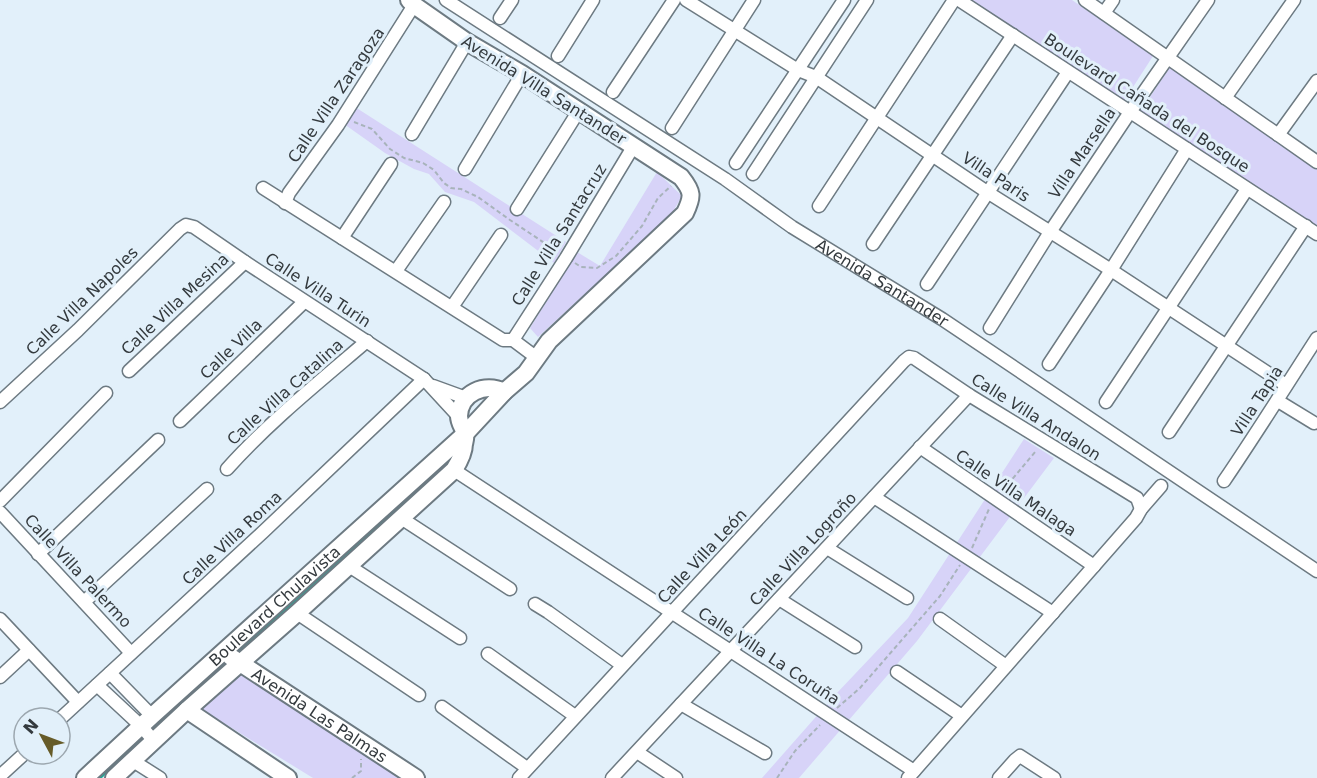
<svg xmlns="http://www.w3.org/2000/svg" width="1317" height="778" font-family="'DejaVu Sans',sans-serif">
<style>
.green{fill:#d7d3f8}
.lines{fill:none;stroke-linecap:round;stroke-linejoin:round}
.stream{stroke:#1eaa96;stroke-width:4}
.street-casing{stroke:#6d7a82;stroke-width:15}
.secondary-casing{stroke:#6d7a82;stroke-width:20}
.path{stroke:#a8b3bb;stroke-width:2;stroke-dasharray:4.5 3;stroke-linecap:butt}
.street{stroke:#fff;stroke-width:12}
.secondary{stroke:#fff;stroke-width:16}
.labels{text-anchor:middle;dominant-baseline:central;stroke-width:6;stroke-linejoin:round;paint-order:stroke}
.street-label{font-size:16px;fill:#343a3e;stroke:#e2f0fa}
</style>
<rect width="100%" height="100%" fill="#e2f0fa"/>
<g class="green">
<polygon points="971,0 1072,0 1153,56 1124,101"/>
<polygon points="1170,67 1317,169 1317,226 1140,112"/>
<polygon points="355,107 566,242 554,263 474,202 445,192 429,174 414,169 385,153 344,124"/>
<polygon points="657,172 682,196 671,215 538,337 530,328 577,252 600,266"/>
<polygon points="1024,439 1054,458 917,641 799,778 762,778 836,694 908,618"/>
<polygon points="242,672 406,778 313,778 201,709"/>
</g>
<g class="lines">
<g class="stream">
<polyline points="237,653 435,475"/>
<polyline points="152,729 228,661"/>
<polyline points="99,778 142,738"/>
</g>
<defs>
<g id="street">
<path id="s1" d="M446,0l279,179 67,48 150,92 375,252"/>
<polyline points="686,0 798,70 816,77 987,192 1111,270 1286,385"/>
<polyline points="959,0 1317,234"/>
<polyline points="1085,0 1317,162"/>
<polyline points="1104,13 1113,0"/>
<polyline points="500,18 512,0"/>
<polyline points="558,56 593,0"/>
<polyline points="613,92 674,0"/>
<polyline points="1225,98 1294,0"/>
<polyline points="672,128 754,0"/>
<polyline points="412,134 467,42"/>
<polyline points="1278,135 1317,81"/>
<polyline points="736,163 844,0"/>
<polyline points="465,169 522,74"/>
<polyline points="753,174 867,0"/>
<polyline points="263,188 503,340 513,340 537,358"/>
<polyline points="285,203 289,193 338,125 414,5"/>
<polyline points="819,206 954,0"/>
<polyline points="517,209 578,112"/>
<polyline points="342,238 391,164"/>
<polyline points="873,244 1013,35"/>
<polyline points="396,271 444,202"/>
<polyline points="927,284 1068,72"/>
<polyline points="452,307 501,235"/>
<polyline points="990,328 1050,232 1130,112 1208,0"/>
<polyline points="513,340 566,258 633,147"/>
<polyline points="1049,364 1111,270 1187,149"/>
<polyline points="129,371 245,262"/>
<polyline points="433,386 466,398"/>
<polyline points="1278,401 1314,423"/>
<polyline points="0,402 78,330 180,229 186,225 194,227 245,262 424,379 459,417"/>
<polyline points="1106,402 1247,189"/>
<polyline points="180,421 304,302"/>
<polyline points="1169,432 1306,226"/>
<polyline points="920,447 1094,566"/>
<path d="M227,469c42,-47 92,-87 140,-128"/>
<polyline points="454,470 914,771"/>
<path d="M1224,481c32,-47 62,-95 93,-143"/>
<polyline points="874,497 1053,613"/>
<polyline points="0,501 106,393"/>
<polyline points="0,512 131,653"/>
<polyline points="401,518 510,589"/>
<polyline points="827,548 907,598"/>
<polyline points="38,554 158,440"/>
<polyline points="349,566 460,638"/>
<polyline points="779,599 855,647"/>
<polyline points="84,602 207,489"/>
<polyline points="535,604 548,612 622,665"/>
<polyline points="297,613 419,695"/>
<polyline points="0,619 78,702"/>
<polyline points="940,619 1006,666"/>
<polyline points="488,654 575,716"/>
<polyline points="897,672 962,716"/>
<polyline points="110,673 152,716"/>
<polyline points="0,677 29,650"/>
<polyline points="97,685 141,726 154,741"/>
<polyline points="681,704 765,753"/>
<polyline points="442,707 527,768"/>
<polyline points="60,719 263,532 424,379"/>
<polyline points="637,752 676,778"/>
<polyline points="133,761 160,778"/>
<polyline points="0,776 24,754"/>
<polyline points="519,778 904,361 909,357 914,358 969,395 1137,498 1141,509"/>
<polyline points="612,778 969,395"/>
<polyline points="908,778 1136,518 1141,509 1161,486"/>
<polyline points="999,778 1015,760 1020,756 1054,778"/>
</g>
<g id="secondary">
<path id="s2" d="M231,657l185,121"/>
<polyline points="187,710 288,778"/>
<path id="s3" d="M85,778l67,-62 313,-282 39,-42 22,-19 23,-32 136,-128c8,-17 8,-21 -4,-36l-159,-103 -55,-32 -53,-37 -5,-5"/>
<path d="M114,778l73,-68 110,-97 157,-143c5,-8 10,-17 10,-26 1,-4 2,-7 1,-10 -1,-6 -6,-10 -6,-18 1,-23 26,-34 45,-24"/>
</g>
</defs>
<use href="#street" class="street-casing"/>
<use href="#secondary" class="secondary-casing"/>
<g class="path">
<polyline points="354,122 372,129 390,149 404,158 423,163 434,170 444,183 451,188 461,189 478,197 510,220 558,252"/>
<polyline points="575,263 581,267 597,268 616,256 642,226 658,198 671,186"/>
<polyline points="1003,490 1036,451"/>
<polyline points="972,548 989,509"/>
<polyline points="837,708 860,688 940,596 960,565"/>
<polyline points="352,778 361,771 361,759"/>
<polyline points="777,778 795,751 820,725"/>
</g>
<use href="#street" class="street"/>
<use href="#secondary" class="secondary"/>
</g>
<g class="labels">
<g class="street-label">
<text transform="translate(544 90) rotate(32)">Avenida Villa Santander</text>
<text transform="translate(336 95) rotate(-56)">Calle Villa Zaragoza</text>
<text transform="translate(1147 103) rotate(33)">Boulevard Cañada del Bosque</text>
<text transform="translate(1082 153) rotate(-56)">Villa Marsella</text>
<text transform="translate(996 177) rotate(33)">Villa Paris</text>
<text transform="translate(559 235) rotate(-58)">Calle Villa Santacruz</text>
<text stroke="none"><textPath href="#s1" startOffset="520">Avenida Santander</textPath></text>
<text transform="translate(318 290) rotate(33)">Calle Villa Turin</text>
<text transform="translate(82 301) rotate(-44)">Calle Villa Napoles</text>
<text transform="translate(175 304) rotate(-43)">Calle Villa Mesina</text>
<text transform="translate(231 349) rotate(-44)">Calle Villa</text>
<text transform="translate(285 392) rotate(-42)">Calle Villa Catalina</text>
<text transform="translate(1257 401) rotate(-57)">Villa Tapia</text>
<text transform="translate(1036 417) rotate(32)">Calle Villa Andalon</text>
<text transform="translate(1016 493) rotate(34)">Calle Villa Malaga</text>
<text transform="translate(232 538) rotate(-43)">Calle Villa Roma</text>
<text transform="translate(803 549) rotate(-47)">Calle Villa Logroño</text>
<text transform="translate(702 556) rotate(-47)">Calle Villa León</text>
<text transform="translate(78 571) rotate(47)">Calle Villa Palermo</text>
<text stroke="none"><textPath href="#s3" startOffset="256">Boulevard Chulavista</textPath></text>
<text transform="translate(769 656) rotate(33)">Calle Villa La Coruña</text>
<text stroke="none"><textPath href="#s2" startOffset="106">Avenida Las Palmas</textPath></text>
</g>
</g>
<g transform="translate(42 736) rotate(311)"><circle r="28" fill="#e2f0fa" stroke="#9ca7af" stroke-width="1.5"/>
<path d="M0-4.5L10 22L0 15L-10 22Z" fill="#665b28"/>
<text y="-9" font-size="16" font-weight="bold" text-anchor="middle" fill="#343a3e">N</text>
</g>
</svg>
